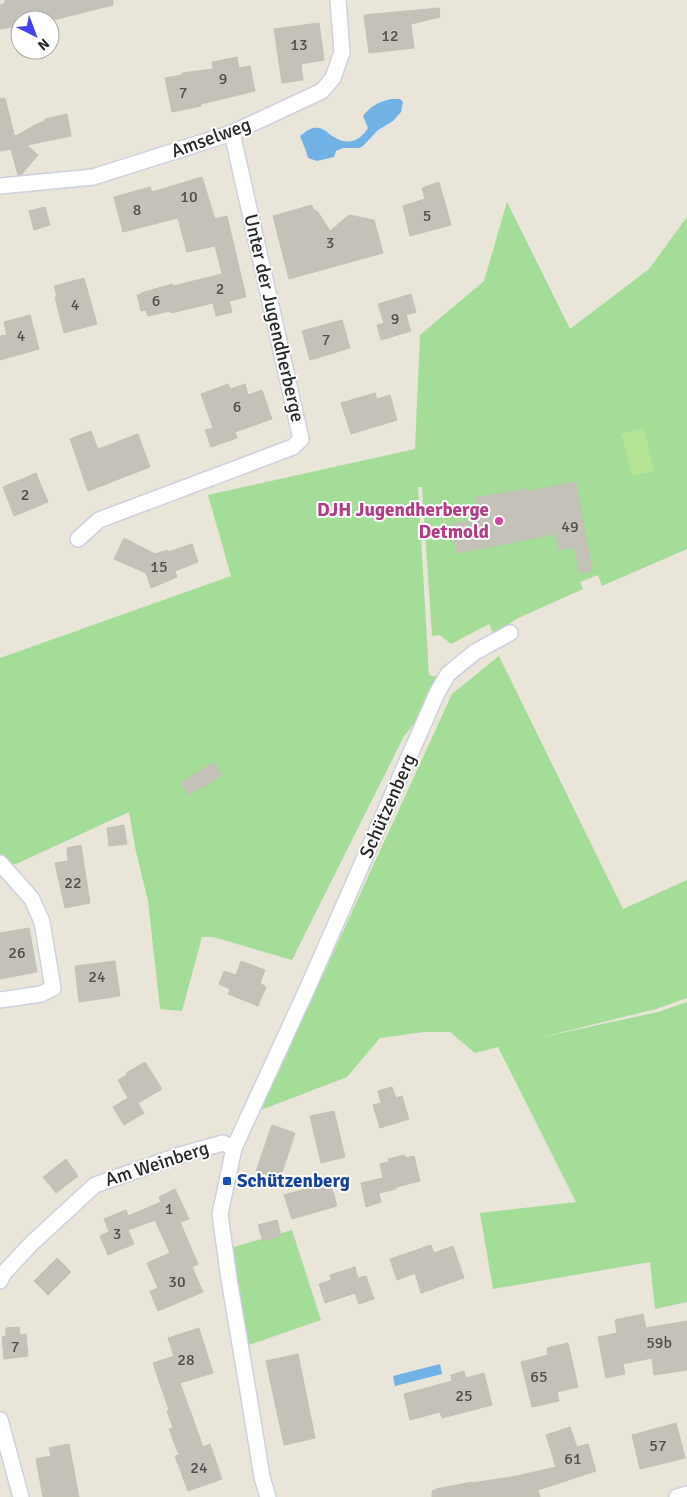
<svg xmlns="http://www.w3.org/2000/svg" width="687" height="1497" font-family="Signika,sans-serif">
<style>
.green{fill:#a3dd98}
.pitch{fill:#b4e494}
.water{fill:#71b2e6}
.building{fill:#c4c1b9;stroke:#c4c1b3}
.lines{fill:none;stroke-linecap:round;stroke-linejoin:round}
.street-casing{stroke:#cecfdf;stroke-width:18}
.street{stroke:#fff;stroke-width:15}
.hotel-dot{fill:#d1479c;stroke:#fff;stroke-width:2}
.transit-dot{fill:#1a4fb4;stroke:#fff;stroke-width:2}
.labels{text-anchor:middle;dominant-baseline:central;stroke-width:4;stroke-linejoin:round;paint-order:stroke}
.number-label{font-size:16px;fill:#4e4e4c}
.street-label{font-size:19px;fill:#272727;stroke:#fff}
.hotel-label{font-size:19px;font-weight:bold;fill:#b23c85;stroke:#fff;text-anchor:end}
.transit-label{font-size:19px;font-weight:bold;fill:#164399;stroke:#fff;text-anchor:start}
</style>
<rect width="100%" height="100%" fill="#e9e5d9"/>
<g class="green">
<polygon points="507,202 570,329 649,269 687,217 687,549 602,586 598,575 580,582 583,589 516,619 494,635 489,624 451,644 440,635 432,636 422,487 418,487 429,675 451,680 404,736 292,960 213,937 202,937 182,1011 160,1009 148,901 136,852 129,812 16,864 0,863 0,658 231,576 208,495 415,449 420,335 484,281"/>
<polygon points="499,656 623,909 687,880 687,998 656,1009 538,1038 658,1012 687,1002 687,1302 655,1309 650,1262 493,1289 480,1213 576,1202 498,1047 475,1053 450,1032 424,1032 380,1038 347,1077 261,1110 452,694"/>
<polygon points="292,1230 321,1320 246,1346 231,1248"/>
</g>
<polygon class="pitch" points="644,428 654,471 632,476 621,434"/>
<g class="water">
<path d="M391,99h9l3,3 -2,10 -8,9 -15,9 -15,16 -4,2h-16l-7,3 -2,6 -17,4 -9,-3 -2,-7 -6,-15c4,-3 8,-7 14,-8 9,-2 13,5 20,9 14,9 26,4 34,-9l-5,-12c8,-10 15,-14 28,-17z"/>
<polygon points="440,1364 442,1374 395,1386 393,1376"/>
</g>
<g class="building">
<polygon points="5,0 113,0 113,5 53,20 20,20 20,26 0,29 0,5 5,3"/>
<polygon points="439,8 440,17 411,24 414,48 369,53 364,15"/>
<polygon points="319,23 324,60 301,64 303,80 282,83 274,29"/>
<polygon points="237,57 239,68 250,66 255,91 201,104 201,106 172,112 165,78 182,75 182,73 213,69 212,62"/>
<polygon points="5,98 14,134 16,136 35,125 45,121 45,119 67,114 71,136 27,145 38,155 21,175 18,175 11,149 0,151 0,99"/>
<polygon points="202,177 215,219 227,216 246,297 229,301 232,312 216,316 213,303 171,313 170,311 148,316 146,310 141,311 137,295 142,294 141,293 172,284 173,286 222,274 215,246 187,252 178,218 123,232 114,197 150,187 152,192"/>
<polygon points="439,182 451,225 410,236 403,206 425,199 422,188"/>
<polygon points="312,205 313,209 318,212 330,231 349,215 374,220 383,253 289,279 273,216"/>
<polygon points="45,207 50,225 34,230 29,211"/>
<polygon points="84,278 97,324 64,333 55,297 57,297 54,286"/>
<polygon points="411,294 416,312 406,315 411,331 381,340 377,325 384,323 378,304"/>
<polygon points="30,315 39,349 0,360 0,336 7,335 4,322"/>
<polygon points="342,320 350,348 310,360 302,331"/>
<polygon points="228,384 230,389 245,384 248,395 262,390 272,419 235,432 237,438 211,447 205,430 213,428 201,394"/>
<polygon points="375,393 377,399 390,395 397,420 351,434 341,403"/>
<polygon points="91,431 98,449 138,434 150,467 88,491 70,439"/>
<polygon points="36,473 48,502 14,516 3,487"/>
<polygon points="576,482 592,571 580,573 574,547 559,550 556,534 457,553 451,524 479,519 475,498 527,489 528,491"/>
<polygon points="124,538 155,554 167,550 168,552 192,544 198,562 175,571 177,577 151,588 146,573 114,559"/>
<polygon points="214,762 222,775 199,790 198,788 189,795 181,783"/>
<polygon points="124,825 127,844 109,846 107,828"/>
<polygon points="81,845 90,903 65,908 55,863 68,861 67,848"/>
<polygon points="29,928 37,972 0,979 0,933"/>
<polygon points="115,961 120,996 79,1002 75,966"/>
<polygon points="241,961 265,970 260,983 266,987 258,1006 228,994 230,989 219,984 224,971 236,975"/>
<polygon points="145,1062 162,1089 138,1103 144,1113 124,1125 113,1107 128,1098 118,1080 127,1075 126,1073"/>
<polygon points="392,1087 396,1098 402,1096 409,1119 380,1128 373,1105 381,1103 378,1091"/>
<polygon points="334,1111 345,1157 321,1163 310,1116"/>
<polygon points="272,1125 295,1133 280,1179 256,1171"/>
<polygon points="405,1155 405,1158 414,1156 420,1181 396,1187 396,1189 379,1193 381,1202 366,1207 361,1183 383,1178 380,1164 389,1162 388,1159"/>
<polygon points="66,1159 78,1176 56,1193 43,1177"/>
<polygon points="330,1182 337,1206 292,1219 284,1195"/>
<polygon points="175,1189 189,1219 180,1222 198,1264 192,1267 203,1292 158,1311 150,1291 158,1288 147,1263 170,1253 155,1220 128,1230 134,1244 108,1255 100,1236 109,1232 104,1219 126,1210 128,1216 161,1202 159,1197"/>
<polygon points="277,1220 281,1236 263,1241 258,1225"/>
<polygon points="431,1245 434,1253 453,1246 464,1278 421,1293 415,1273 397,1280 390,1259"/>
<polygon points="57,1258 71,1272 48,1295 34,1281"/>
<polygon points="355,1267 358,1278 366,1276 374,1299 359,1304 355,1293 325,1303 319,1284 331,1280 330,1275"/>
<polygon points="643,1314 646,1328 687,1321 687,1370 654,1375 652,1358 623,1364 625,1374 606,1378 598,1337 617,1333 615,1320"/>
<polygon points="19,1327 20,1335 26,1334 28,1356 4,1359 2,1337 6,1336 6,1328"/>
<polygon points="199,1328 213,1373 180,1383 203,1447 210,1444 222,1479 188,1491 175,1456 179,1455 169,1429 173,1428 167,1411 169,1410 153,1363 174,1356 168,1338"/>
<polygon points="568,1343 578,1387 557,1392 559,1401 532,1407 521,1362 548,1355 547,1348"/>
<polygon points="298,1354 315,1438 284,1445 266,1361"/>
<polygon points="464,1371 466,1378 484,1373 492,1405 442,1418 440,1412 410,1420 404,1394 452,1381 451,1375"/>
<polygon points="676,1423 685,1458 640,1469 632,1435"/>
<polygon points="570,1427 577,1447 588,1444 596,1471 538,1490 540,1497 432,1497 432,1491 436,1490 436,1489 472,1482 472,1483 517,1476 556,1467 546,1435"/>
<polygon points="69,1444 79,1497 43,1497 36,1459 51,1456 49,1448"/>
</g>
<g class="lines">
<defs>
<g id="street">
<polyline points="0,186 93,177 232,133 322,91 333,78 342,52 338,0"/>
<polyline points="78,539 99,520 293,447 301,439 232,133"/>
<polyline points="0,863 32,899 42,922 53,988 41,994 0,1000"/>
<polyline points="0,1281 4,1273 32,1243 95,1185 180,1155 223,1143 234,1148"/>
<polyline points="0,1420 21,1497"/>
<polyline points="268,1497 262,1477 249,1397 229,1279 220,1214 234,1148 308,987 437,693 448,674 475,652 510,633"/>
<polyline points="677,1497 687,1494"/>
</g>
</defs>
<use href="#street" class="street-casing"/>
<use href="#street" class="street"/>
</g>
<circle class="hotel-dot" cx="499" cy="521" r="5"/>
<rect class="transit-dot" x="222" y="1176" width="10" height="10" rx="2.5"/>
<g class="labels">
<g class="number-label">
<text x="390" y="36">12</text>
<text x="299" y="45">13</text>
<text x="223" y="79">9</text>
<text x="183" y="93">7</text>
<text x="189" y="197">10</text>
<text x="137" y="210">8</text>
<text x="427" y="216">5</text>
<text x="330" y="243">3</text>
<text x="220" y="289">2</text>
<text x="156" y="301">6</text>
<text x="75" y="305">4</text>
<text x="395" y="319">9</text>
<text x="21" y="336">4</text>
<text x="326" y="340">7</text>
<text x="237" y="407">6</text>
<text x="25" y="495">2</text>
<text x="570" y="527">49</text>
<text x="159" y="567">15</text>
<text x="73" y="883">22</text>
<text x="17" y="953">26</text>
<text x="97" y="977">24</text>
<text x="169" y="1209">1</text>
<text x="117" y="1234">3</text>
<text x="177" y="1282">30</text>
<text x="659" y="1343">59b</text>
<text x="15" y="1347">7</text>
<text x="186" y="1360">28</text>
<text x="539" y="1377">65</text>
<text x="464" y="1396">25</text>
<text x="658" y="1446">57</text>
<text x="573" y="1459">61</text>
<text x="199" y="1468">24</text>
</g>
<g class="street-label">
<text transform="translate(211 138) rotate(-20)">Amselweg</text>
<text transform="translate(274 318) rotate(77)">Unter der Jugendherberge</text>
<text transform="translate(388 806) rotate(-66)">Schützenberg</text>
<text transform="translate(157 1164) rotate(-18)">Am Weinberg</text>
</g>
<g class="hotel-label">
<text x="489" y="510">DJH Jugendherberge<tspan x="489" dy="22">Detmold</tspan></text>
</g>
<g class="transit-label">
<text x="237" y="1181">Schützenberg</text>
</g>
</g>
<g transform="translate(35 35) rotate(138)"><circle r="24" fill="#ffffff" stroke="#a9a9a9"/>
<path d="M0-4L9 19L0 12L-9 19Z" fill="#4142ee"/>
<text y="-8" font-size="14" font-weight="bold" text-anchor="middle" fill="#272727">N</text>
</g>
</svg>
